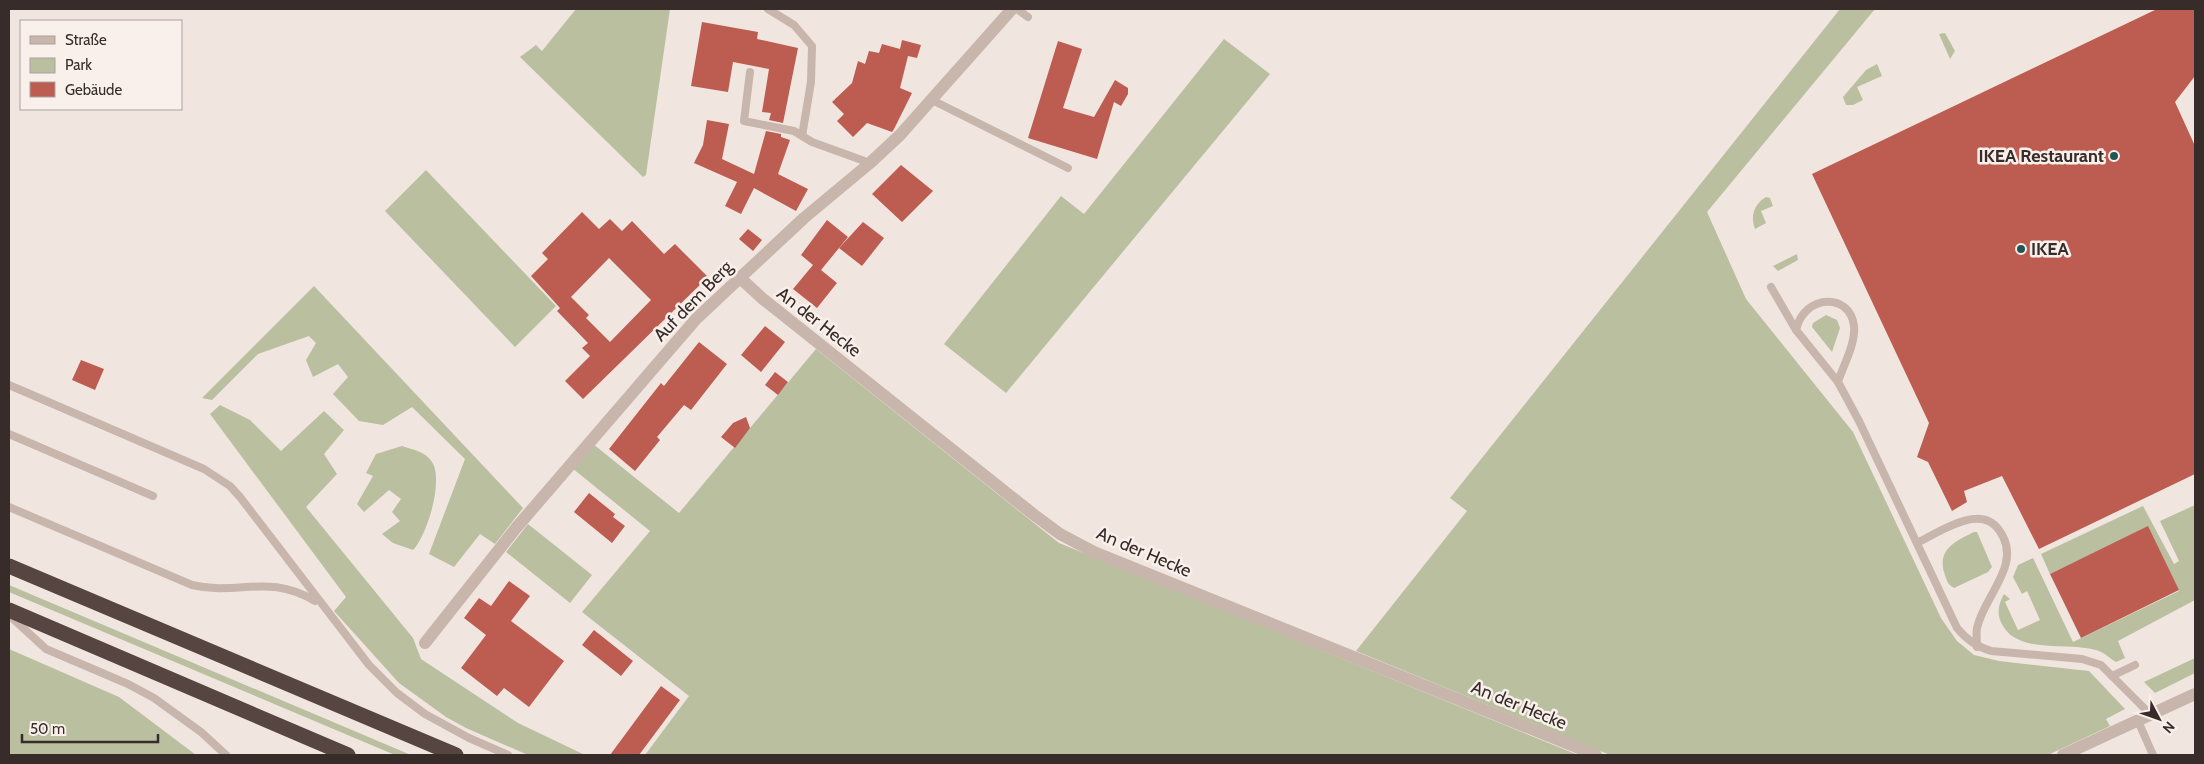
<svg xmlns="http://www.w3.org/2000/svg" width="2204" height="764" font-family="Cabin,sans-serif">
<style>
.green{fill:#b9bf9f}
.building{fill:#bd5c50;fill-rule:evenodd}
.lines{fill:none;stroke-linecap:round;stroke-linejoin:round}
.lane{stroke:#c8b5ab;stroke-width:8}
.street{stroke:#c8b5ab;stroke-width:12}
.highway{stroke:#574542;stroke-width:15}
.poi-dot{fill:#225652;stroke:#f9f0eb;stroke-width:2}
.labels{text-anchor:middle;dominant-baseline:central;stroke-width:5;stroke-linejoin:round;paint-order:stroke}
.poi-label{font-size:18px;font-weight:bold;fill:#372c2a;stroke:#f9f0eb;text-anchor:end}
.street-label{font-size:18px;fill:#372c2a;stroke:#f9f0eb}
</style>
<rect width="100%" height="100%" fill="#f1e6df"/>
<g class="green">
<polygon points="576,9 670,9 646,175 643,177 520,57 536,45 542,51"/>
<polygon points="1840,9 1875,9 1707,212 1746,299 1853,432 1941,618 1957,641 1974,655 1999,661 2089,671 2125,709 2106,719 2110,726 2048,755 1610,755 1356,651 1467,511 1450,498"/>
<polygon points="1945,33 1955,51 1950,59 1939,34"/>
<polygon points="1224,39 1270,74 1006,393 944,344 1061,196 1084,214"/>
<polygon points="1877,64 1882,76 1857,87 1863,100 1853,105 1846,105 1843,97 1866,70"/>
<polygon points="426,170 556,306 515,347 385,211"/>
<path d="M1766,197l4,1 3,8 -12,5 5,12 -11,6c-5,-13 -1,-25 11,-32z"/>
<polygon points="1797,254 1798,260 1778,271 1773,266"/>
<polygon points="314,286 523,508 495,544 480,534 454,567 429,554 465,459 412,407 383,425 359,421 333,394 348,377 338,364 313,377 306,360 316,343 309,336 258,354 212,400 202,398"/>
<polygon points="1826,315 1837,320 1840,328 1832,352 1812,327 1813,323"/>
<polygon points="816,349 1059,543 1578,755 645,755 689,696 582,612 650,531 572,468 593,444 679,513"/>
<polygon points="220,405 250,420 281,451 324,411 344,430 324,454 337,474 306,507 413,638 421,659 518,723 585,755 528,755 466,728 446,717 399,683 334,611 346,597 210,414"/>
<path d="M402,446c12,4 23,5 30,16 12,18 -5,74 -19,88l-20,-7 -11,-9 18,-13 -8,-9 9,-13 -12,-9 -25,22 -7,-8 16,-28 -7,-3 10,-19z"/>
<path d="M2195,505v95l-77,41 7,17 -9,4c-7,-4 -12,-10 -20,-12 -28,-8 -77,4 -93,-24 -7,-11 -5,-21 1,-32l6,5 -5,3 13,28 22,-10 -13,-29 -5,3 -9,-17 5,-12 15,-7 40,84 106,-51 -31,-64 -98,47 -9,-20 102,-48 31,58 5,-3 -19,-40z"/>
<polygon points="528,524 592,575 570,603 506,552"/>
<path d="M1974,532h3l15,35 -4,5 -34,16c-6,-3 -7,-7 -9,-13 -9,-25 10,-34 29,-43z"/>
<polygon points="9,585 411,755 395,755 9,592"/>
<polygon points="9,649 119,697 196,755 9,755"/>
<polygon points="2195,658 2195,673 2155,693 2144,682"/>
</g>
<g class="building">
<polygon points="2157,9 2195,9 2195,76 2175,102 2195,146 2195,474 2039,549 2002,476 1964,491 1967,502 1952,511 1928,462 1917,457 1929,423 1812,174"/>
<polygon points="702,22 758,32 757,39 798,48 783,123 769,120 771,113 762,112 769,69 733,62 728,92 691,86"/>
<polygon points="902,40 921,45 917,58 908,56 900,88 912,93 894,129 892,132 867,123 853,137 837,121 844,114 832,102 852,83 858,61 865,64 869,51 879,53 882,44 900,49"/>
<polygon points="1058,41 1082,49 1063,108 1094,117 1115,80 1128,88 1128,94 1121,106 1114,102 1097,159 1028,138"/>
<polygon points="707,120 729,124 722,159 754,174 766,131 781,134 781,137 790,140 778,174 808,189 796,211 754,188 741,214 725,206 737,182 694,163 703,145"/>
<polygon points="901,165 933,191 902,222 872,194"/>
<path d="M582,212l17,17 11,-10 12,12 10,-10 32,33 11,-10 33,33 -125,122 -18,-18 25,-25 -8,-8 6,-5 -31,-32 3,-3 -29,-32 17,-17 -6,-6zM609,258l42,42 -41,42 -24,-24 3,-3 -18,-18z"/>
<polygon points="827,220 848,237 821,270 837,283 817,308 793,289 813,265 801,255"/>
<polygon points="863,222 884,238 862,266 839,248"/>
<polygon points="748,229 762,240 753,251 739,239"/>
<polygon points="765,326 785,342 761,372 741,355"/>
<polygon points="699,342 727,364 691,410 684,405 657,437 660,440 635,471 609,449 661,383 664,386"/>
<polygon points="81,360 104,369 95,390 72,380"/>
<polygon points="775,372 788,382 778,395 765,385"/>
<polygon points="746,417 750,428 735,448 721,437 733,423"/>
<polygon points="589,493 615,514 613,517 625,526 612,543 574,512"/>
<polygon points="2148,526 2179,590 2081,638 2050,574"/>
<polygon points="509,581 530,596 511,621 564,661 529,707 504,688 497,696 461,668 486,635 464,618 479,598 491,606"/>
<polygon points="594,630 633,661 621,676 582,645"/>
<polygon points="661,686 680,700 639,755 610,755"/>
</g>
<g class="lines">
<g class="lane">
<polyline points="768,9 794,25 812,46 811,82 802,136"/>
<polyline points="1017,9 1028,17"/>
<polyline points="750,72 744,121 794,131 812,142 870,163"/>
<polyline points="932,100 1068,168"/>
<polyline points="1771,287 1796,330"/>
<path d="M1838,382c5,-16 18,-39 16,-56 -4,-34 -50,-32 -58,4l42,52 21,39 98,207c10,12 19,18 34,23l91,8 19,6 50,50"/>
<polyline points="9,385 204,469 230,486 240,497 369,665 397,693 425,714 469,738 508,755"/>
<polyline points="9,434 153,496"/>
<path d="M9,507l183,78c47,11 76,-12 123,16"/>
<path d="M1917,543c22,-11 63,-40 82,-13 25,34 -15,65 -22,98 -1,6 0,13 0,19"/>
<polyline points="9,615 46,649 128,684 154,698 201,732 226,755"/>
<polyline points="2112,676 2135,665"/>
<polyline points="2138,721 2153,755"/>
</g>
<g class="street">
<polyline points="739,277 763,299 1033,514 1060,534 1094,552 1596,755"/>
<polyline points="425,643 516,528 696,319 804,218 870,163 900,135 1012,9"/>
<polyline points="2063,755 2195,694"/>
</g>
<g class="highway">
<polyline points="9,566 456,755"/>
<polyline points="9,610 348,755"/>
</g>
</g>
<g class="poi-dot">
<circle cx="2114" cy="156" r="5"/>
<circle cx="2021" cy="249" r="5"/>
</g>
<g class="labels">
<g class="poi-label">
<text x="2104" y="156">IKEA Restaurant</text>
<text x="2031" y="249" text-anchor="start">IKEA</text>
</g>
<g class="street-label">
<text transform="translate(693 301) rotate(-46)">Auf dem Berg</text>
<text transform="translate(819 322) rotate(38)">An der Hecke</text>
<text transform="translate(1144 552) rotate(23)">An der Hecke</text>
<text transform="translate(1519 705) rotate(22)">An der Hecke</text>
</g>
</g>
<rect width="2204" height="764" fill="none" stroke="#372c2a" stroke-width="20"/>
<rect x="20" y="20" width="162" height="90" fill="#f9f0eb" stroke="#aba29e"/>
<rect x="30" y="36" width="25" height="8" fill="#c8b5ab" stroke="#aba29e"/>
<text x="65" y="45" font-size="15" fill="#372c2a">Straße</text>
<rect x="30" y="58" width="25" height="15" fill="#b9bf9f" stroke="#aba29e"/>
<text x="65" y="70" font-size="15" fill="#372c2a">Park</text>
<rect x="30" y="82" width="25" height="15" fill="#bd5c50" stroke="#aba29e"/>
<text x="65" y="95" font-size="15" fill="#372c2a">Gebäude</text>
<g transform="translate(2159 719) rotate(131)" stroke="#f9f0eb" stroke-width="4" paint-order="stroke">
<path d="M0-4L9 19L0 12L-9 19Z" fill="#372c2a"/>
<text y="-8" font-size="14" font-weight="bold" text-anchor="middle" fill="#372c2a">N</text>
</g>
<path d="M22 734v8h136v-8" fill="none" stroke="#372c2a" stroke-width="2.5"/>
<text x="30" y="734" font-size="15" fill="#372c2a" stroke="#f9f0eb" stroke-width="4" paint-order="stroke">50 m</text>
</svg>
